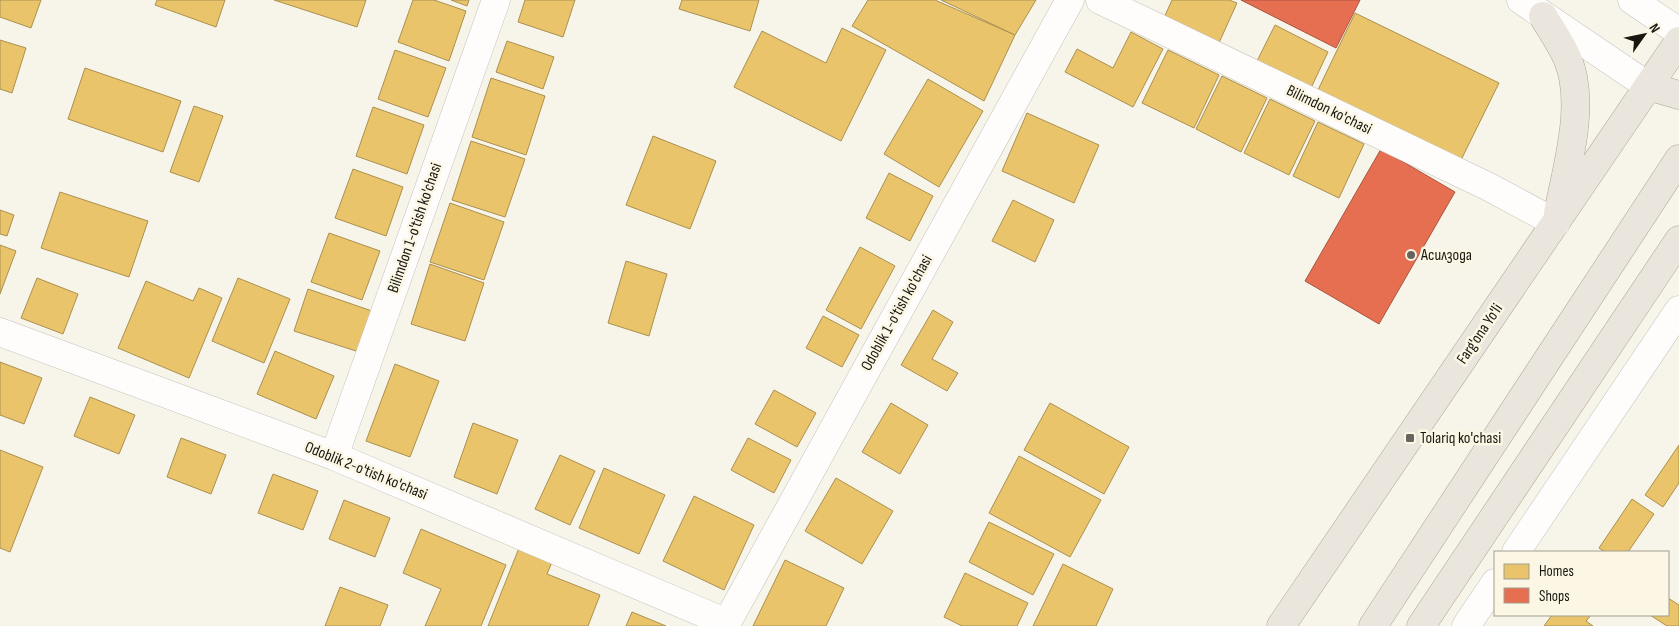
<svg xmlns="http://www.w3.org/2000/svg" width="1679" height="626" font-family="'Sofia Sans Condensed',sans-serif">
<style>
.homes{fill:#e9c46a;stroke:#ab904f}
.shops{fill:#e76f51;stroke:#a9553e}
.lines{fill:none;stroke-linecap:round;stroke-linejoin:round}
.minor-casing{stroke:#c4c2bb;stroke-width:29}
.tertiary-casing{stroke:#c4c2bb;stroke-width:29}
.secondary-casing{stroke:#c4c2bb;stroke-width:29}
.primary-casing{stroke:#aea493;stroke-width:29}
.minor{stroke:#fefdfc;stroke-width:28}
.tertiary{stroke:#fefdfc;stroke-width:28}
.secondary{stroke:#fefdfc;stroke-width:28}
.primary{stroke:#ebe6dd;stroke-width:28}
.poi-dot{fill:#67645d;stroke:#fcf7e5;stroke-width:2}
.labels{text-anchor:middle;dominant-baseline:central;stroke-width:5;stroke-linejoin:round;paint-order:stroke}
.street-label{font-size:16px;fill:#191711;stroke:#fcf7e5}
.poi-label{font-size:16px;fill:#191711;stroke:#fcf7e5;text-anchor:start}
</style>
<rect width="100%" height="100%" fill="#f7f4ea"/>
<g class="homes">
<polygon points="0,0 41,0 31,28 0,17"/>
<polygon points="157,0 225,0 216,27 155,5"/>
<polygon points="274,0 366,0 357,27"/>
<polygon points="413,0 434,0 466,11 449,61 398,42"/>
<polygon points="451,0 469,0 467,6"/>
<polygon points="525,0 575,0 563,37 518,22"/>
<polygon points="682,0 759,0 750,31 679,9"/>
<polygon points="868,0 935,0 1015,35 984,101 852,26"/>
<polygon points="941,0 1036,0 1015,35"/>
<polygon points="1172,0 1229,0 1237,3 1218,45 1163,20"/>
<polygon points="1355,13 1499,83 1460,162 1317,92"/>
<polygon points="1275,25 1328,52 1310,90 1256,63"/>
<polygon points="842,28 886,50 841,141 734,87 762,31 826,63"/>
<polygon points="1131,32 1163,49 1133,107 1065,72 1077,49 1113,68"/>
<polygon points="0,40 26,48 12,93 0,89"/>
<polygon points="507,41 554,57 543,89 496,72"/>
<polygon points="395,50 446,68 428,117 378,99"/>
<polygon points="1168,50 1219,75 1194,128 1142,103"/>
<polygon points="85,68 181,101 163,152 68,119"/>
<polygon points="1222,76 1267,98 1241,152 1196,129"/>
<polygon points="491,78 545,96 526,155 472,137"/>
<polygon points="928,79 983,111 939,187 884,154"/>
<polygon points="1270,99 1315,121 1289,175 1244,153"/>
<polygon points="194,106 223,116 199,182 170,172"/>
<polygon points="373,107 424,125 407,174 356,156"/>
<polygon points="1027,113 1099,145 1074,203 1002,171"/>
<polygon points="1318,122 1364,144 1339,198 1293,176"/>
<polygon points="653,136 716,161 690,229 626,205"/>
<polygon points="471,141 525,159 505,217 452,200"/>
<polygon points="353,169 403,187 386,236 335,218"/>
<polygon points="889,173 933,196 910,241 866,218"/>
<polygon points="60,192 148,221 129,277 41,248"/>
<polygon points="1013,200 1054,220 1035,262 992,241"/>
<polygon points="450,203 504,222 484,280 430,262"/>
<polygon points="0,210 14,215 7,236 0,234"/>
<polygon points="329,233 380,251 362,300 311,282"/>
<polygon points="0,245 16,251 0,294"/>
<polygon points="860,247 895,266 861,329 826,310"/>
<polygon points="626,261 667,274 649,336 608,323"/>
<polygon points="430,264 484,283 465,341 411,324"/>
<polygon points="37,278 78,294 63,334 21,318"/>
<polygon points="238,278 290,299 264,363 212,341"/>
<polygon points="146,281 193,301 199,288 222,298 189,378 118,348"/>
<polygon points="308,289 372,311 359,352 294,331"/>
<polygon points="933,310 953,322 932,359 958,373 947,391 901,365"/>
<polygon points="823,316 859,335 842,367 806,348"/>
<polygon points="275,351 334,376 316,419 257,394"/>
<polygon points="0,362 42,378 24,424 0,415"/>
<polygon points="395,364 439,381 410,457 366,441"/>
<polygon points="774,390 816,413 797,447 755,424"/>
<polygon points="90,397 135,415 119,454 74,436"/>
<polygon points="891,403 928,425 900,474 862,452"/>
<polygon points="1050,403 1129,447 1104,494 1024,450"/>
<polygon points="473,423 518,440 497,494 454,477"/>
<polygon points="181,438 226,455 211,494 167,477"/>
<polygon points="748,438 791,460 774,493 731,470"/>
<polygon points="1679,445 1679,483 1663,507 1645,495"/>
<polygon points="0,450 43,467 10,552 0,548"/>
<polygon points="560,455 595,471 570,525 535,509"/>
<polygon points="1019,456 1101,500 1070,557 989,513"/>
<polygon points="604,468 665,495 639,554 579,528"/>
<polygon points="273,474 318,491 303,530 258,513"/>
<polygon points="836,478 893,511 862,564 805,531"/>
<polygon points="694,496 754,525 724,590 663,561"/>
<polygon points="1632,499 1654,514 1628,552 1605,552 1599,548"/>
<polygon points="344,500 390,518 375,557 329,539"/>
<polygon points="989,522 1054,554 1033,595 969,562"/>
<polygon points="421,529 506,565 481,626 425,626 441,589 403,573"/>
<polygon points="519,548 552,562 547,574 600,595 588,626 488,626"/>
<polygon points="785,560 844,588 826,626 753,626"/>
<polygon points="1063,564 1113,589 1096,626 1033,626"/>
<polygon points="965,573 1028,603 1017,626 962,626 944,617"/>
<polygon points="340,587 388,605 380,626 325,626"/>
<polygon points="1668,598 1679,605 1679,626 1667,626 1650,615 1668,615"/>
<polygon points="632,612 666,626 626,626"/>
<polygon points="1552,615 1591,615 1586,621 1593,626 1544,626"/>
</g>
<g class="shops">
<polygon points="1241,0 1360,0 1336,48"/>
<polygon points="1381,149 1455,192 1379,324 1305,281"/>
</g>
<g class="lines">
<defs>
<g id="minor">
<polyline points="1100,0 1489,187 1556,223"/>
<polyline points="0,332 334,456 727,623"/>
<polyline points="334,456 496,0"/>
<polyline points="725,626 1070,0"/>
</g>
<g id="tertiary">
<polyline points="1516,552 1679,310"/>
<polyline points="1466,626 1495,583"/>
</g>
<g id="secondary">
<polyline points="1521,0 1648,86"/>
<polyline points="1632,0 1679,32"/>
</g>
<g id="primary">
<path d="M1543,16c8,14 19,29 25,44 18,44 -1,107 -10,153"/>
<polyline points="1648,86 1679,95"/>
<polyline points="1281,626 1679,41"/>
<polyline points="1373,626 1679,159"/>
<polyline points="1421,626 1679,240"/>
</g>
</defs>
<use href="#minor" class="minor-casing"/>
<use href="#tertiary" class="tertiary-casing"/>
<use href="#secondary" class="secondary-casing"/>
<use href="#primary" class="primary-casing"/>
<use href="#minor" class="minor"/>
<use href="#tertiary" class="tertiary"/>
<use href="#secondary" class="secondary"/>
<use href="#primary" class="primary"/>
</g>
<g class="poi-dot">
<circle cx="1411" cy="255" r="5"/>
<rect x="1405" y="433" width="10" height="10" rx="2.5"/>
</g>
<g class="labels">
<g class="street-label">
<text transform="translate(1329 110) rotate(26)">Bilimdon ko'chasi</text>
<text transform="translate(415 228) rotate(-71)">Bilimdon 1-o'tish ko'chasi</text>
<text transform="translate(897 313) rotate(-61)">Odoblik 1-o'tish ko'chasi</text>
<text transform="translate(1480 334) rotate(-56)">Farg'ona Yo'li</text>
<text transform="translate(366 471) rotate(22)">Odoblik 2-o'tish ko'chasi</text>
</g>
<g class="poi-label">
<text x="1421" y="255">Асилзода</text>
<text x="1420" y="438">Tolariq ko'chasi</text>
</g>
</g>
<rect x="1494" y="551" width="175" height="65" fill="#fcf7e5" stroke="#a19d90"/>
<rect x="1504" y="564" width="25" height="15" fill="#e9c46a" stroke="#a19d90"/>
<text x="1539" y="576" font-size="15" fill="#191711">Homes</text>
<rect x="1504" y="588" width="25" height="15" fill="#e76f51" stroke="#a19d90"/>
<text x="1539" y="601" font-size="15" fill="#191711">Shops</text>
<g transform="translate(1644 35) rotate(57)" stroke="#fcf7e5" stroke-width="4" paint-order="stroke">
<path d="M0-4L9 19L0 12L-9 19Z" fill="#191711"/>
<text y="-8" font-size="14" font-weight="bold" text-anchor="middle" fill="#191711">N</text>
</g>
</svg>
